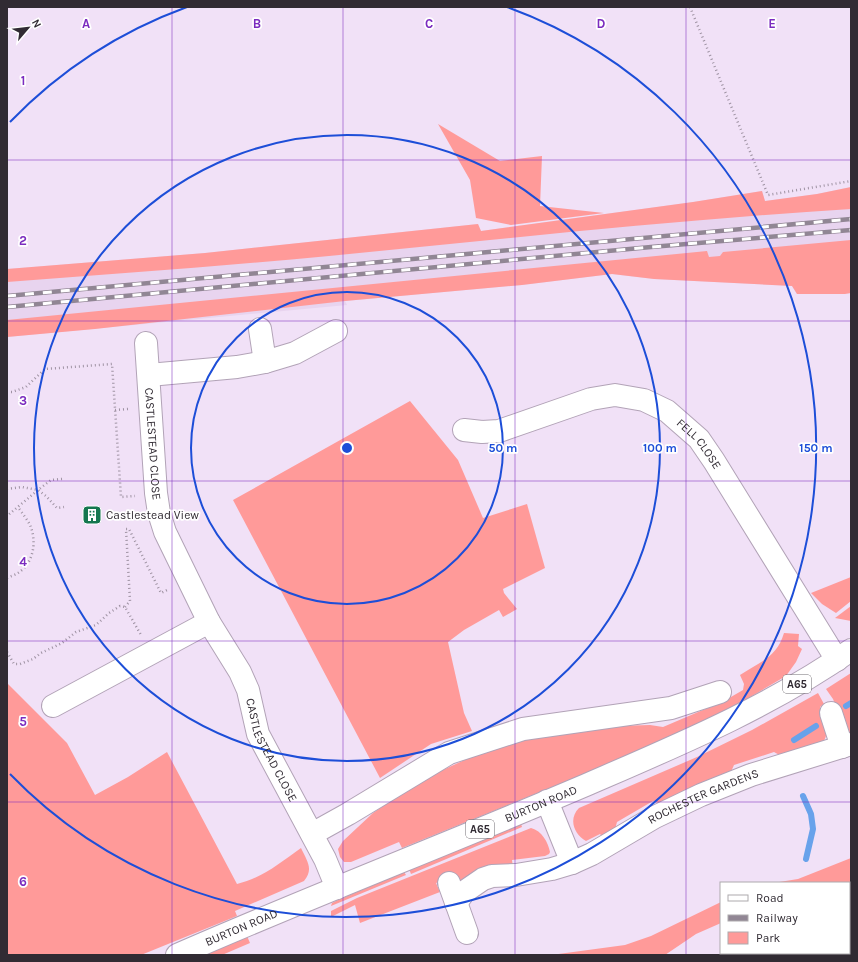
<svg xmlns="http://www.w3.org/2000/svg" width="858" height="962" font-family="Karla,sans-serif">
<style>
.built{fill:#e8d4ef}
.green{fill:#ff9a99}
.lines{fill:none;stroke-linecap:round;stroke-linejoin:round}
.stream{stroke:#68a2eb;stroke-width:6}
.minor-casing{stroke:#b2a3b7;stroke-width:24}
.primary-casing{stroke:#b2a3b7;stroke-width:24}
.path{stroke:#9f93a3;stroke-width:2.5;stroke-dasharray:1 3;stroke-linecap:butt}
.minor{stroke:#fff;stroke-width:22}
.primary{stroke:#fff;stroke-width:22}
.rail-casing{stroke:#918694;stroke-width:4.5}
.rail{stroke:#fff;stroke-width:3;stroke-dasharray:9;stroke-linecap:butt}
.grid{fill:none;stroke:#7b2cbf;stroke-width:1;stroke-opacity:0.55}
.ring{fill:none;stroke:#1d4ed8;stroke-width:2}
.labels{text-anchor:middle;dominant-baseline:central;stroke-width:3.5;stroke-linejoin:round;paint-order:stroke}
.shield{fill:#fff;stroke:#6f6b70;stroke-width:1}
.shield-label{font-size:11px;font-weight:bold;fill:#312b33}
.street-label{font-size:12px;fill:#312b33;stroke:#fff}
.poi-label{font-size:12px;fill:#312b33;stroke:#fff;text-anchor:start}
.grid-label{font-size:13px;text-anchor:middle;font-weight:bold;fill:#7b2cbf;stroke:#fff;stroke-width:3.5;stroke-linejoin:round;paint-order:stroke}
.centre{fill:#1d4ed8;stroke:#fff;stroke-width:2}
.ring-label{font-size:12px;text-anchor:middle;font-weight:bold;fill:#1d4ed8;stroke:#fff;stroke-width:3.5;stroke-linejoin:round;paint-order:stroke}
</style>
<rect width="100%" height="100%" fill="#f1e1f7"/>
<polygon class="built" points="851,187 851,293 797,294 792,286 654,279 612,274 522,285 345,301 347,305 7,337 7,269 205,253 478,224 481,231 693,202 762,191 765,201 817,194"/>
<g class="green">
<polygon points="438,124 500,161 542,156 540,206 604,213 511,225 476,218 470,180"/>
<path d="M851,187v22c-174,11 -348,30 -522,47 -107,10 -214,18 -322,26v-13l198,-16 273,-29 3,7 212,-29 69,-11 3,10 52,-7z"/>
<polygon points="851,240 851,293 845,294 797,294 792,286 654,279 612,274 522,285 345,301 95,329 7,337 7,320 707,251 709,257 720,256 723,252"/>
<polygon points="410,401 458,460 483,518 527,504 545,568 503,589 504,593 517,609 503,617 499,610 464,630 448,642 464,713 472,731 431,744 380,778 233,500"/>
<polygon points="851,577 851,601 836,613 822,604 811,593"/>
<polygon points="851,606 851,621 835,618"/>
<path d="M784,633l15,1 -1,12 4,3 -6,13 -10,14 -46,27 -99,48 -239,97 -3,-6 -48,20h-7l-4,-5 -2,-8 5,-8 30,-28 48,-33 61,-28 44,-17 91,-9 33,-1 13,2 61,-26 19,-11 1,-6 -4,-9c20,-13 37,-18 44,-42z"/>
<polygon points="851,673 851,734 846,731 833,699 826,689"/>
<path d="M7,683l60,60 28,52 33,-18 39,-25 70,132c25,-6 43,-21 64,-36 6,13 13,21 3,33l-69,30 2,5 -96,39h-134z"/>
<path d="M818,693l6,11 -4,3c3,11 11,25 3,35l-40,15 -9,-5 -40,13 -4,9 -67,31 -10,-4 -36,21 -3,11 -10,6 -4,-5 -14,7c-12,-7 -18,-22 -7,-33l118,-51 55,-27z"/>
<polygon points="521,824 522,827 411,874 409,869"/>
<path d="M531,828c11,3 17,14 19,24l-1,2 -4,2 -33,4 1,7 -53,15 -6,-6 -18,7 4,9 -80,31 -5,-18 -24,12v-6l26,-13z"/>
<polygon points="851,858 851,955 840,955 839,953 849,953 849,883 773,883 798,879"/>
<polygon points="404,872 406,875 331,906 332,903 338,900"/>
<polygon points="721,902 721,923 696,934 665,955 551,955 625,945 651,936"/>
<polygon points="247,936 250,943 222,955 204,955"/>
</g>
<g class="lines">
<g class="stream">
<polyline points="846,706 851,703"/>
<polyline points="794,740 816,726"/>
<polyline points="803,796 811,814 813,829 806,859"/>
<polyline points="849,925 851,928"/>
</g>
<defs>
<g id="minor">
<polyline points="260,329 265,362 295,353 336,331"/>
<path id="s1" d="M146,343l10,150 3,20 6,19 44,90 31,50 8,18 10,44 67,125 12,29"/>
<polyline points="149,375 237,367 265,362"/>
<path id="s2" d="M464,430l18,2 17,-1 92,-32 24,-4 29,5 23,11 32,28 15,22 123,199"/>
<polyline points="53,706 209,622"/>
<polyline points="831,713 842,747"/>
<polyline points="547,801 572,863"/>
<polyline points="312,834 348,814 449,753 523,729 671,708 720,692"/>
<polyline points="449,883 467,933"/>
<path id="s3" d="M456,903l8,-11 19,-13 9,-3 24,-1 36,-6 20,-6 20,-9 63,-37 46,-22 50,-20 100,-31"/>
</g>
<g id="primary">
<path id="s4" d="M177,955c135,-59 273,-112 409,-170 90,-39 184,-78 265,-135"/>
</g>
</defs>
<use href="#minor" class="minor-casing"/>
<use href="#primary" class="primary-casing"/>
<g class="path">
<polyline points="690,7 768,195 851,181"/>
<polyline points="7,392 12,392 26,387 45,369 112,364 121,497 135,496"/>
<polyline points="115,410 128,409"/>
<polyline points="62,479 51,480 38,490 46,496 57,508 64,507"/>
<polyline points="7,489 22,487 38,490 7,516"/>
<path d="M7,578c4,-2 8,-3 11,-5 16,-10 19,-32 12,-48 -3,-6 -8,-12 -12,-18"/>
<polyline points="125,607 130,601 126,529 129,529 161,593 169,589"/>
<polyline points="7,652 14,664 20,664 33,659 41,653 62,643 76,632 96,625 109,613 120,606 125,607 141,635"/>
</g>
<use href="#minor" class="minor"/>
<use href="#primary" class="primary"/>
<defs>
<g id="rail">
<polyline points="7,296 851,219"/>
<polyline points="7,307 651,247 851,230"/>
</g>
</defs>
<use href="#rail" class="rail-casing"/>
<use href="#rail" class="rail"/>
</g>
<path class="grid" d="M172,7v948M343,7v948M515,7v948M686,7v948M7,160h844M7,321h844M7,481h844M7,641h844M7,802h844"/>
<g class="ring">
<circle cx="347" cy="448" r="156"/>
<circle cx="347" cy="448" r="313"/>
<path d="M10 122A469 469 0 0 1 187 7M507 7A469 469 0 1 1 10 774"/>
</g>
<defs>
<symbol id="building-square" viewBox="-11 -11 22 22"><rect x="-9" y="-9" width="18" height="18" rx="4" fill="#14774f" stroke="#fff"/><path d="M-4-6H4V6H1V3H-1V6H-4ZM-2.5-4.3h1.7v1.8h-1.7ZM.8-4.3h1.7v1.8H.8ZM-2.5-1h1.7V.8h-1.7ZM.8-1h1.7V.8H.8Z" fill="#fff"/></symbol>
</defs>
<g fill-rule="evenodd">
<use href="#building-square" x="81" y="504" width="22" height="22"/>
</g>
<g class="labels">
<g class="shield">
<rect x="783" y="675" width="28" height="18" rx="3"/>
<rect x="466" y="820" width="28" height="18" rx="3"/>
</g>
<g class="shield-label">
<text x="797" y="684">A65</text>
<text x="480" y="829">A65</text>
</g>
<g class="street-label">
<text stroke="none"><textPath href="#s1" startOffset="101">CASTLESTEAD CLOSE</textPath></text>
<text stroke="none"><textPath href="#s2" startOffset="258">FELL CLOSE</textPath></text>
<text stroke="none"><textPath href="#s1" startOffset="434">CASTLESTEAD CLOSE</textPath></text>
<text stroke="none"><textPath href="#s3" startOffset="275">ROCHESTER GARDENS</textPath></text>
<text stroke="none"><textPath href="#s4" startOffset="394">BURTON ROAD</textPath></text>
<text stroke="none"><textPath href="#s4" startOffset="70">BURTON ROAD</textPath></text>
</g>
<g class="poi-label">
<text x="106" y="515">Castlestead View</text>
</g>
</g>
<g class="grid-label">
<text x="86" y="28">A</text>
<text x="257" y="28">B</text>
<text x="429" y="28">C</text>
<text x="601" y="28">D</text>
<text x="772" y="28">E</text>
<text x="23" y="85">1</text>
<text x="23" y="245">2</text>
<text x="23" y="405">3</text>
<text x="23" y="566">4</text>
<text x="23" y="726">5</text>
<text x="23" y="886">6</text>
</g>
<circle cx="347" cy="448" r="6" class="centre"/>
<g class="ring-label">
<text x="503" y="452">50 m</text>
<text x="660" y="452">100 m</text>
<text x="816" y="452">150 m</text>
</g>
<rect width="858" height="962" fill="none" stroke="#312b33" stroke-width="16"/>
<rect x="720" y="882" width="130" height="72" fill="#ffffff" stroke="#adaaad"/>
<rect x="728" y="895" width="20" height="6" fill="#ffffff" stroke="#adaaad"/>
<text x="756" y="902" font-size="12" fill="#312b33">Road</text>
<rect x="728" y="915" width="20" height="6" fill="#918694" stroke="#adaaad"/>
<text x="756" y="922" font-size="12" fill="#312b33">Railway</text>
<rect x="728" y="932" width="20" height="12" fill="#ff9a99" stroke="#adaaad"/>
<text x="756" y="942" font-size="12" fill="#312b33">Park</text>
<g transform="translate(28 28) rotate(62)" stroke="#ffffff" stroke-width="3" paint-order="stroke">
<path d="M0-3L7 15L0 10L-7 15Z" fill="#312b33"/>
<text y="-6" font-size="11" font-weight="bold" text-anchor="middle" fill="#312b33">N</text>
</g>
</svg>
